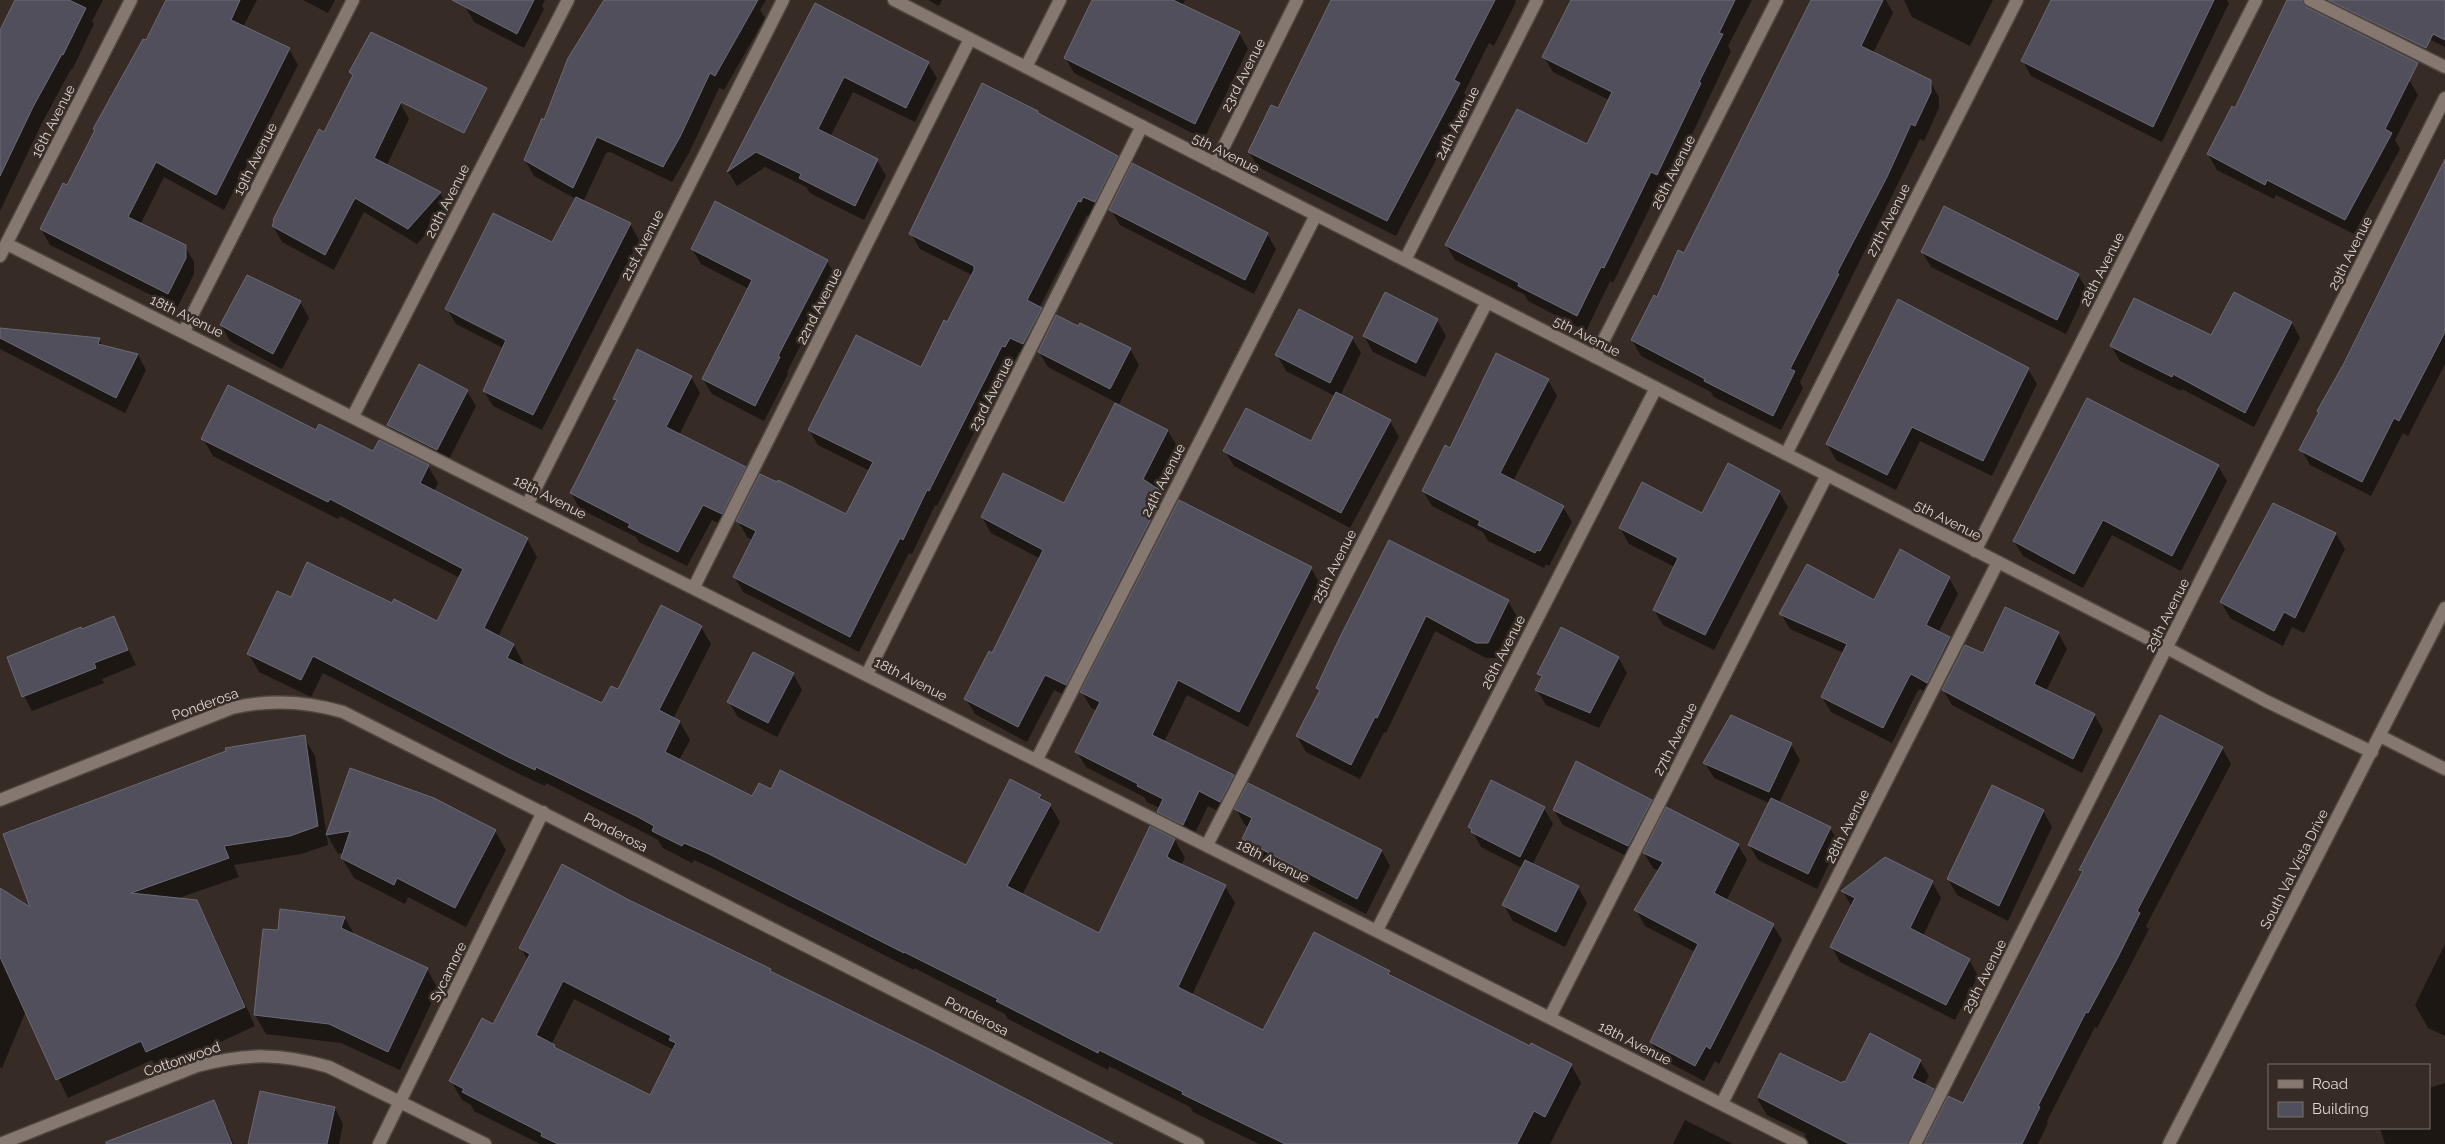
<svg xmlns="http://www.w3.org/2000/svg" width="2445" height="1144" font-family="Raleway,sans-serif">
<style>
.shadow{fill:#0007;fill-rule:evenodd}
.building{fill:#504f5b;stroke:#6b6a76;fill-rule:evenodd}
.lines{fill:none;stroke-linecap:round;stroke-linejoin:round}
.lane-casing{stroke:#4f4741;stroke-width:15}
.street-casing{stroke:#4f4741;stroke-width:15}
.secondary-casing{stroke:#4f4741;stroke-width:15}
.lane{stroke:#857871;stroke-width:12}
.street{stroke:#857871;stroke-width:12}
.secondary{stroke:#857871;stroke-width:12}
.labels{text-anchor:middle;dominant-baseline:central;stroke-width:5;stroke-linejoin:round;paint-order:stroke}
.street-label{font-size:14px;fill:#ded7d3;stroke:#362b25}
</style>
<rect width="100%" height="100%" fill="#362b25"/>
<g class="shadow">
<polygon points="16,0 103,0 92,21 94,24 72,70 71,69 42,123 0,211 0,28 2,29"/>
<polygon points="167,0 257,0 243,27 289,49 298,65 224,210 164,177 140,225 185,246 194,262 194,274 177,308 50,245 41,229 68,187"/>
<polygon points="303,0 335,0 328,13"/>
<polygon points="468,0 545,0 542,6 544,9 524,48 474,22 465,6"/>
<path d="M604,0h162l-6,10 5,8 -41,72 -5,-2 -30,65 -17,29 -62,-30 -4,1 -23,49 47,22 9,16 -97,190 -49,-24 -9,-15 19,-43 -47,-24 -9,-15 105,-65 24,-45 -42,-23 -9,-16zM458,314l54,27 -1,3 -53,-27z"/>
<polygon points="928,0 942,0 939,6"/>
<polygon points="1092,0 1185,0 1182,6 1239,33 1248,49 1204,139 1074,73 1065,57"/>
<polygon points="1332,0 1515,0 1516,2 1494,46 1489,43 1464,93 1468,99 1396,236 1258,167 1249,152 1278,110"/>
<polygon points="1573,0 1752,0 1728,46 1731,51 1666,190 1660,187 1613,283 1610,281 1586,331 1528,301 1525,295 1455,260 1446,245 1587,145 1609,100 1553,72 1544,57"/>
<polygon points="1811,0 1886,0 1893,13 1873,53 1930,81 1939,97 1939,108 1924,141 1920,139 1800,382 1803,388 1781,430 1714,397 1711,392 1641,356 1632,340 1684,254"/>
<polygon points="1904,0 1993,0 1970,46 1912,17"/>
<polygon points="2053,0 2227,0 2229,3 2162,142 2031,76 2023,61"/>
<polygon points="2353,0 2445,0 2445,47"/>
<polygon points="815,5 928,63 937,78 915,122 853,92 830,137 877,160 886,176 864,220 810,193 806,187 765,167 737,186 728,172"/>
<polygon points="352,80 400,103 409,119 387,165 440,193 449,208 417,244 364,212 334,270 282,242 273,226"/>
<polygon points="2409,80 2418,95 2395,140 2400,149 2354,234 2276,195 2274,199 2217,170 2208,154 2236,109"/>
<polygon points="1039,115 1117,157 1126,172 1104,217 1092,211 1089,217 1087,215 1039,308 1050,324 1032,359 1019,352 1014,362 1011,360 937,506 935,505 912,554 909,553 859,652 743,592 734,576 753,540 747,537 738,521 846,516 870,471 818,445 809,430 921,369 972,275 920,249 911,234"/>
<polygon points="2445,162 2445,364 2408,436 2403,433 2371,496 2310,465 2301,449 2409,230"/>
<polygon points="1111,210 1267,234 1276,249 1254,294 1120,225"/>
<polygon points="692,249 827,261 836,276 787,372 788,374 764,421 712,394 703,379 749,289 701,264"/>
<polygon points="1922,252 2078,275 2087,290 2066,334 1931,267"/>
<polygon points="300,302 309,318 282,369 230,341 221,325"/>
<polygon points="1437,320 1446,336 1425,377 1373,352 1364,336"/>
<polygon points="2292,323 2300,338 2254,427 2182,389 2181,391 2120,361 2111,346 2212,337"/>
<polygon points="1079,328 1130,349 1139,365 1119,404 1048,367 1039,352"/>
<polygon points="0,329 99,339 103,346 138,355 146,370 125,413 0,349"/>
<polygon points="1352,338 1361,353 1340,396 1390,421 1399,437 1350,528 1234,466 1225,451 1312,442 1335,396 1286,371 1277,355"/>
<polygon points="2028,369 2037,384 1992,476 1920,441 1896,490 1836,460 1827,444"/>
<polygon points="691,377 700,393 679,435 745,468 754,483 731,529 712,520 687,566 639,542 636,537 580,509 571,493 617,403 615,398"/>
<polygon points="1548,380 1557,396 1513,481 1563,507 1572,522 1549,566 1546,564 1544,568 1488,541 1483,532 1432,506 1423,491 1451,450"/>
<polygon points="467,391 476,406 446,465 397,441 388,425"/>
<polygon points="1116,405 1168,431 1177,446 1155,489 1163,494 1172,509 1075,700 1054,690 1027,742 975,714 966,699 993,655 1041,559 991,533 982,517 1065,504"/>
<polygon points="317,432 374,453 428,466 438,483 434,491 527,539 537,557 498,637 513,644 523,662 521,666 602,705 701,627 711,644 673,719 680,722 690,740 679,760 753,798 966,867 1040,796 1043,801 1050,805 1060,822 1022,895 1099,935 1150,828 1175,840 1185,858 1181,865 1225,886 1235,903 1192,995 1264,1032 1389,972 1392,977 1530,1047 1532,1044 1571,1065 1581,1083 1550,1144 1259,1144 1193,1112 1190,1107 1109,1066 1108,1070 1008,1019 1005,1014 914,968 914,970 718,871 694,860 692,863 663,848 658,840 649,835 546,783 545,786 519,774 323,673 311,697 259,672 249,654 291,599 393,604 438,623 460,578 340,516 338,519 213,456 203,439"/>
<polygon points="2218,466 2227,481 2181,571 2112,535 2083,588 2023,556 2014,541"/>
<polygon points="1779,492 1788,507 1714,650 1663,625 1654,610 1675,567 1629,544 1620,528 1703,514"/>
<polygon points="2274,505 2336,534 2345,549 2304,633 2292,627 2283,646 2230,618 2221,602"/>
<polygon points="1390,542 1508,601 1517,617 1497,658 1486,658 1435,631 1386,733 1384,732 1360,779 1306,752 1297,736 1320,692 1318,688"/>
<polygon points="1311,568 1320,584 1248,727 1187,695 1164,742 1233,776 1242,792 1229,817 1208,806 1192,839 1167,827 1158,812 1160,808 1147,802 1144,797 1086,767 1077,752 1097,711 1091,708 1082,692"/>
<polygon points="1949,578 1958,594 1938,633 1950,638 1958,654 1936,697 1920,689 1917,692 1892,743 1831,712 1822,697 1844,653 1790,629 1781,614 1875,601"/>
<polygon points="113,618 136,665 102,679 104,683 32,711 24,696 82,631"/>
<polygon points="2058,633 2067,649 2046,691 2094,714 2103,730 2082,773 1952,705 1943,690 1983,655"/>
<polygon points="1618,657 1627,673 1599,728 1546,705 1537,690 1542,680 1539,674"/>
<polygon points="793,674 802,690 777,737 738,717 729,702"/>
<polygon points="1731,716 1791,744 1800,760 1779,803 1830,828 1839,843 1817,889 1758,860 1749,845 1769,803 1714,778 1705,763"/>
<polygon points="304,737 315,756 328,845 301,854 234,865 239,877 176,899 196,901 207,921 255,1026 158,1071 152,1060 68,1098 26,1011 2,1068 0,1067 0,890 33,910"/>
<polygon points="2222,748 2231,764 2146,926 2149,929 2126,974 2097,1028 2095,1027 2047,1121 2048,1123 2038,1144 1931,1144 1964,1105 2083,874 2081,870"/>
<polygon points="351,769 495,831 506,850 466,927 408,897 405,904 354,878 342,858 344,853 338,854 327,835"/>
<polygon points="1249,784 1382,851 1390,866 1366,914 1252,854 1243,839 1249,827 1245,825 1236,809"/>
<polygon points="1651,800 1660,816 1637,861 1563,825 1554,810"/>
<polygon points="1544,808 1553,824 1532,865 1578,887 1587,903 1565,947 1513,921 1504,905 1522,868 1481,847 1470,827"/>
<polygon points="2043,811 2052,827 2008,921 1957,895 1948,879"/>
<polygon points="1738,845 1747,860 1726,901 1773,925 1782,940 1719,1064 1715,1061 1704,1081 1660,1058 1651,1042 1695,952 1645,926 1636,910 1659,871 1653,868 1644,853"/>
<polygon points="1932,882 1941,898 1923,936 1969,960 1978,976 1955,1020 1840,962 1832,947 1852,907 1843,891"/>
<path d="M629,901l141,69 2,4 336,170h-568l-66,-33 -3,-6 -9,-5 -11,-19 43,-56 34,-64 -7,-13zM574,999l100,51 -23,47 -95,-48 -5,-4z"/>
<polygon points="345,918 355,936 427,969 438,989 400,1070 341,1043 266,1034 255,1015 279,932"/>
<polygon points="2445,944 2445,1036 2428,1028 2415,1005"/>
<polygon points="1781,1054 1842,1085 1920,1061 1929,1076 1924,1085 1933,1090 1942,1105 1922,1144 1916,1144 1901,1136 1897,1144 1809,1144 1805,1136 1806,1134 1767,1115 1758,1100"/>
<polygon points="2445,1083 2445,1144 2385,1144 2380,1128 2429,1128 2429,1088"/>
<polygon points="213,1101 234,1144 106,1144"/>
<polygon points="335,1108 343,1124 339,1144 249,1144"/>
<polygon points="1685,1120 1731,1143 1732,1144 1673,1144"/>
</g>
<g class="building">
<polygon points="15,0 69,0 86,8 63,55 62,54 33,107 0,176 0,30"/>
<polygon points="166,0 240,0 231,20 290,48 216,195 156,162 128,217 186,245 186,258 168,294 40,229 63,183 67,185 95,130 93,129 143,39 146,40"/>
<polygon points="452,0 534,0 517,34"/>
<polygon points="604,0 758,0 715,76 710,73 680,137 663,167 597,137 573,188 524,160 542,118 544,120 568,58"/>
<polygon points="1092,0 1173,0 1240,32 1195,124 1064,58"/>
<polygon points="1331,0 1495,0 1454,80 1460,83 1387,221 1248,152 1271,105 1278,108"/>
<polygon points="1571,0 1735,0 1719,33 1723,34 1699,82 1701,83 1657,175 1651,172 1604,268 1601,267 1577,316 1518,286 1519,283 1445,245 1517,109 1587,144 1612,92 1542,57"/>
<polygon points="1811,0 1883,0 1861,46 1931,80 1931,92 1915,126 1911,124 1887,177 1837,273 1839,274 1790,369 1795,371 1773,416 1704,381 1705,379 1631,340 1654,295 1657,297 1678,250 1684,253"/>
<polygon points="2051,0 2214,0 2153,127 2021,61"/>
<polygon points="2287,0 2302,0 2306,7 2418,63 2385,129 2392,133 2345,220 2267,180 2265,185 2207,154 2232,106 2235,108"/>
<polygon points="2328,0 2445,0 2445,40 2433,34 2426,48"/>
<polygon points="815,3 929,62 906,108 844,77 818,129 878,159 855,206 799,178 801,174 756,152 727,172"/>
<polygon points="371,32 487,88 464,133 401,102 374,158 441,192 408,229 355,198 325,255 272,226 274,221 273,220 319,129 324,132 353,75 349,72"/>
<polygon points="982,83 1038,111 1038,113 1118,156 1095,202 1083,197 1081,202 1078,201 1027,300 1042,308 1023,344 1010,338 1005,347 1002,346 929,491 927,490 903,540 900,538 850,637 733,577 756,531 736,521 760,474 777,482 778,480 846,514 873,462 808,430 856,335 921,367 944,320 947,322 974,270 974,266 909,234"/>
<polygon points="2445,159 2445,332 2399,421 2394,418 2362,482 2299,450 2319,412 2317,411 2343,365"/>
<polygon points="1132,163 1268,233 1245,280 1109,210"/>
<polygon points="576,197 631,223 533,415 483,391 506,340 445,309 493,213 552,242"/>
<polygon points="715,201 828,260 778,356 780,357 755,406 702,379 752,280 691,249"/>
<polygon points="1944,206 2079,274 2057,320 1921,252"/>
<polygon points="247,275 301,301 273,354 220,325"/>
<polygon points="1385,292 1438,319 1416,363 1363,336"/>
<polygon points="2234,292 2292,322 2245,413 2173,374 2172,377 2110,346 2134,298 2211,335"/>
<polygon points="1898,299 2029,368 1983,461 1912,427 1887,475 1826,444"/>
<polygon points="1299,309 1353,337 1330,383 1275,355"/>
<polygon points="1056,315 1078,326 1080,323 1131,348 1110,389 1038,352"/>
<polygon points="0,328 100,338 98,344 138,354 116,398 0,338"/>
<polygon points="637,349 692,376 666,427 746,467 722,514 703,505 678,552 628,527 630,524 570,493 617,400 613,399"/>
<polygon points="1496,353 1549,379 1500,473 1564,506 1540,551 1537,550 1535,553 1478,525 1480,521 1422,491 1445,445 1450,448"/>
<polygon points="419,364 468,390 437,450 387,425"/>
<polygon points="228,385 316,430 319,424 373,451 379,440 429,465 420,483 528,538 484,628 514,644 507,658 602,703 611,686 618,689 661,605 702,626 659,710 680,721 665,752 752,796 759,783 771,789 780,770 966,865 1010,779 1041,795 1039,798 1051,804 1007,886 1099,933 1150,826 1175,839 1167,856 1170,859 1226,885 1178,987 1263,1030 1314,932 1390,971 1388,974 1530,1046 1531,1043 1572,1064 1545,1117 1534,1111 1517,1144 1285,1144 1182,1094 1183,1092 1099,1050 1098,1053 996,1001 998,999 904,952 904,953 707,853 684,843 682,846 652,831 654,826 638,817 536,767 535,770 508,757 313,656 301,680 247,654 277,591 291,597 307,562 392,603 394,599 437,621 463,569 330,499 328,502 201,439"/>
<polygon points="1336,392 1391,420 1341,513 1223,451 1246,408 1311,441"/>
<polygon points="2087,398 2219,465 2172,556 2103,520 2074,574 2013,541"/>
<polygon points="1115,403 1168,430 1143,479 1164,493 1066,685 1045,675 1018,727 964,699 989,651 992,653 1043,550 981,517 1003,473 1064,503"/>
<polygon points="1728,463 1780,491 1705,635 1653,610 1678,558 1619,528 1642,482 1702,513"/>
<polygon points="1179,500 1312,567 1239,712 1178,680 1152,735 1234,775 1220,802 1199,791 1183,825 1157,812 1163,799 1137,786 1138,784 1075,752 1100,702 1080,692"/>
<polygon points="2273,503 2336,533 2295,618 2284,612 2274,631 2220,602"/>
<polygon points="1389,540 1509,600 1488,643 1476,643 1426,616 1377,718 1375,717 1351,765 1296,736 1320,690 1316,688 1340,637"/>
<polygon points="1900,549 1950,577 1926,625 1950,637 1927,683 1911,674 1909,677 1883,728 1821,697 1847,644 1779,614 1807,564 1874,600"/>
<polygon points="2005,607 2059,632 2034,684 2095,714 2073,759 1942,690 1965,645 1983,653"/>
<polygon points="114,616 128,650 94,663 96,668 22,697 7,657 81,627 82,629"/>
<polygon points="1561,627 1619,657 1590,713 1535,690 1542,676 1537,674"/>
<polygon points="753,652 794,673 768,723 727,702"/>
<polygon points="1731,715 1792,743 1769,792 1703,763"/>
<polygon points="2160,715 2223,747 2137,911 2140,913 2117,959 2088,1013 2086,1012 2038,1106 2040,1107 2022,1144 1924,1144 1948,1096 1963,1103 2083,871 2079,870"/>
<polygon points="305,735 318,826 290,836 224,846 229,858 131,893 197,900 245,1007 146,1052 141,1041 56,1080 0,957 0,888 30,907 3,834 226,751 225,748"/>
<polygon points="1576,761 1652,800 1628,846 1553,810"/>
<polygon points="350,768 434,798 496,830 455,908 397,878 394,885 341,858 350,831 326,835"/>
<polygon points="1491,780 1545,807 1520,857 1471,832 1472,829 1468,827"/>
<polygon points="1248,783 1382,850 1357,899 1242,839 1252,818 1234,809"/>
<polygon points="1992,785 2044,810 1999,906 1947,879"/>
<polygon points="1771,798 1831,827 1808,874 1748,845"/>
<polygon points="1666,807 1739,844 1714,893 1774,924 1710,1049 1706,1046 1695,1066 1650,1042 1698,944 1634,910 1663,862 1643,853"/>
<polygon points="1885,857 1933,881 1910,928 1970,959 1946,1005 1830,947 1855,898 1841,891"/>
<polygon points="1525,860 1579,886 1556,932 1502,905"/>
<path d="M562,864l67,36 142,69 -1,2 159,78 184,95h-555l-17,-8 1,-3 -80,-41 2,-3 -15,-8 33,-63 11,6 37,-70 -11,-6zM563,981l108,55 -2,4 7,3 -26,52 -96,-48 1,-2 -19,-10z"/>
<polygon points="280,909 345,917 341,928 428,968 388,1052 329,1024 254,1015 263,929 278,930"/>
<polygon points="1870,1033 1921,1060 1912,1078 1934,1089 1907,1144 1849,1144 1758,1097 1780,1053 1842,1083 1843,1081 1845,1082"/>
<polygon points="260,1091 335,1107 327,1144 248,1144"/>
<polygon points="214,1100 232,1144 106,1144 106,1142"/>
</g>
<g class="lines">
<defs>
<g id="lane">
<polyline points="894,0 2167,648 2266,701 2372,752"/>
<polyline points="2310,0 2445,67"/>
<polyline points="1026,67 1060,0"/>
<polyline points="1215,164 1297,0"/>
<polyline points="7,244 1801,1144"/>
<polyline points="0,256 131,0"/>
<polyline points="1405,260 1537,0"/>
<polyline points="184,331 353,0"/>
<polyline points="1595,357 1777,0"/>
<polyline points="353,416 568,0"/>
<polyline points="1786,454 2017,0"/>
<polyline points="528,503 783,0"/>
<polyline points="1975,551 2256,0"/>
<polyline points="694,587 970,39"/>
<polyline points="867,674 1142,126"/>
<polyline points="1037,759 1316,215"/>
<path d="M0,800l232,-92c38,-9 73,-7 111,4l855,432"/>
<polyline points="1207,845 1487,302"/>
<polyline points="1377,930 1656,388"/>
<polyline points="1550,1017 1827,475"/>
<polyline points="1722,1103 1998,562"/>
<path d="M0,1144l197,-78c49,-13 84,-13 132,1l156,77"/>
<polyline points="379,1144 543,812"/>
<polyline points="1915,1144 2445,98"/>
</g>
<polyline id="street" points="2380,736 2445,769"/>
<polyline id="secondary" points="2169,1144 2445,608"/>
</defs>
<use href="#lane" class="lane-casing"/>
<use href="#street" class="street-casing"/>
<use href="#secondary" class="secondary-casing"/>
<use href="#lane" class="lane"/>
<use href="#street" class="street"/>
<use href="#secondary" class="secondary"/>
</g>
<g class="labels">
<g class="street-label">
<text transform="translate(1243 75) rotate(-63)">23rd Avenue</text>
<text transform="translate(53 121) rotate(-63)">16th Avenue</text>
<text transform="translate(1457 123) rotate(-63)">24th Avenue</text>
<text transform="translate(1226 153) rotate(27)">5th Avenue</text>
<text transform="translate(255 159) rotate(-63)">19th Avenue</text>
<text transform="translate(1673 172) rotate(-63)">26th Avenue</text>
<text transform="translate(447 201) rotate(-63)">20th Avenue</text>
<text transform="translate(1888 220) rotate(-63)">27th Avenue</text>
<text transform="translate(642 245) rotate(-63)">21st Avenue</text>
<text transform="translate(2350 253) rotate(-63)">29th Avenue</text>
<text transform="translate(2102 269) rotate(-63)">28th Avenue</text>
<text transform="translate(819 306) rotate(-63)">22nd Avenue</text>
<text transform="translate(187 316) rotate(26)">18th Avenue</text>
<text transform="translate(1587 336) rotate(27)">5th Avenue</text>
<text transform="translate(991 394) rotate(-63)">23rd Avenue</text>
<text transform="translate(1163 480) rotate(-63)">24th Avenue</text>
<text transform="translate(550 497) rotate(27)">18th Avenue</text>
<text transform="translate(1948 520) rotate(27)">5th Avenue</text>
<text transform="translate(1334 566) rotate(-63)">25th Avenue</text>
<text transform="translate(2167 615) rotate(-63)">29th Avenue</text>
<text transform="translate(1503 652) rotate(-63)">26th Avenue</text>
<text transform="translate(911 679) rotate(27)">18th Avenue</text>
<text transform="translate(205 704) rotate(-20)">Ponderosa</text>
<text transform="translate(1675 739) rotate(-63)">27th Avenue</text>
<text transform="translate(1847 826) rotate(-63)">28th Avenue</text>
<text transform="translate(616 832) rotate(27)">Ponderosa</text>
<text transform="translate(1273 861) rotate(27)">18th Avenue</text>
<text transform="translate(2294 869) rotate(-63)">South Val Vista Drive</text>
<text transform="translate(448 972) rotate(-64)">Sycamore</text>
<text transform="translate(1984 976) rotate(-63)">29th Avenue</text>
<text transform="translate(977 1016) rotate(27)">Ponderosa</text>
<text transform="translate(1635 1043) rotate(27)">18th Avenue</text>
<text transform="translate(182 1059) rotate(-19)">Cottonwood</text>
</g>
</g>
<rect x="2268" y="1064" width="162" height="65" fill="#362b25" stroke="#79706b"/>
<rect x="2278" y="1080" width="25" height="8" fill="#857871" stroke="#79706b"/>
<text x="2312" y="1089" font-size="15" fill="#ded7d3">Road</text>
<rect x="2278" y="1102" width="25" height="15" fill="#504f5b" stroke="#79706b"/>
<text x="2312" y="1114" font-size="15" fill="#ded7d3">Building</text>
</svg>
